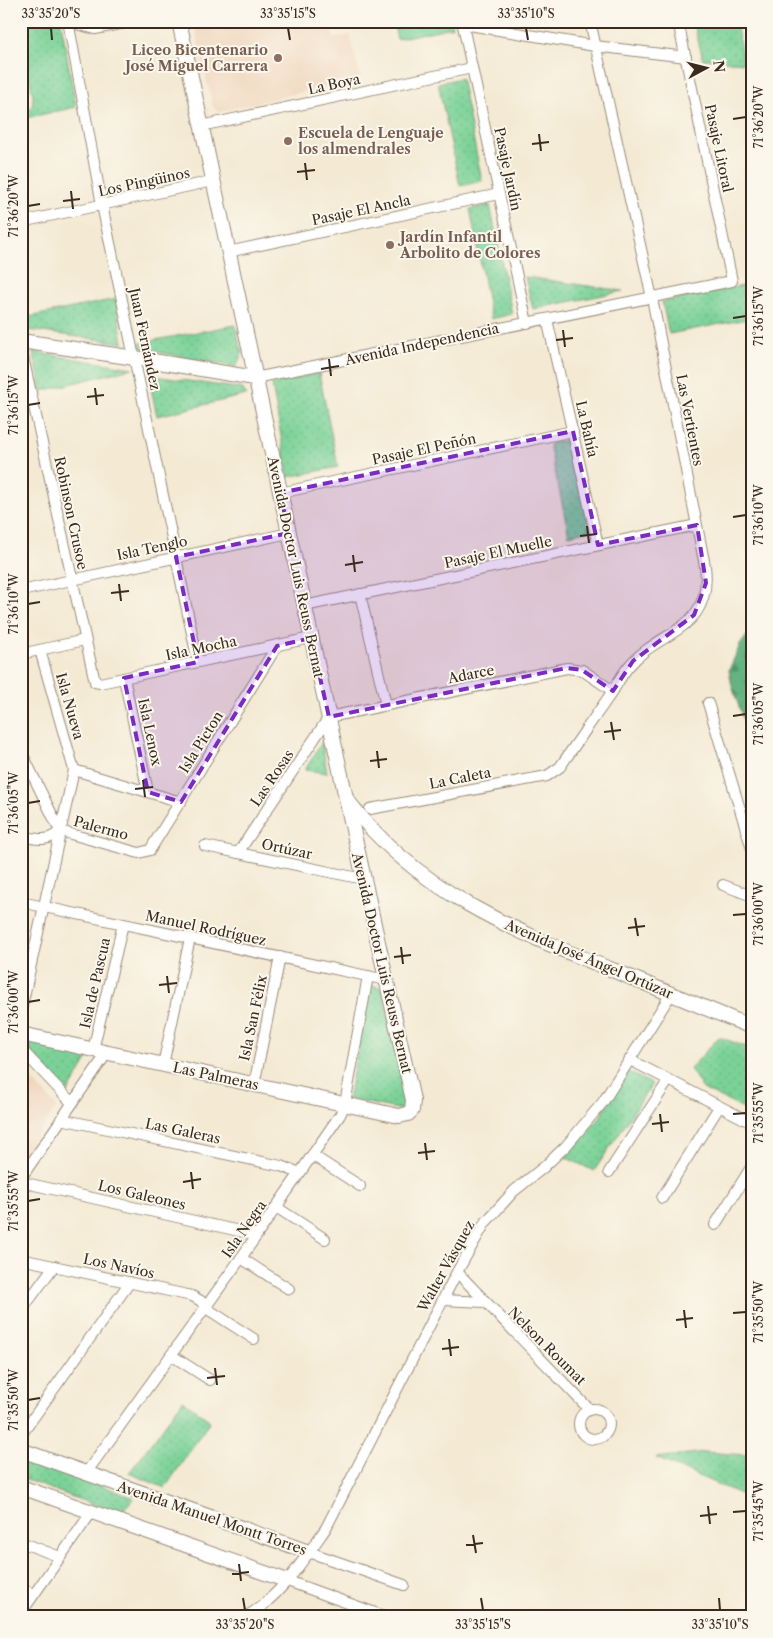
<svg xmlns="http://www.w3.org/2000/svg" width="773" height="1638" font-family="'Libre Caslon Text',serif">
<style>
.built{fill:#f0d6bc}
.grass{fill:url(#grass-dots);stroke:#5a7e5a}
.forest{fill:url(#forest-firs);stroke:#4f6f4f}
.garden{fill:#7ad297;stroke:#5a7e5a}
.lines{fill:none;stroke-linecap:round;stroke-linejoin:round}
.street-casing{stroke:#988a79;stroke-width:12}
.secondary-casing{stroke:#988a79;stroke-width:16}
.street{stroke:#fff;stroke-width:10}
.secondary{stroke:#fff;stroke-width:14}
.marked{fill:#7b2cbf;fill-opacity:0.2;stroke:#7b2cbf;stroke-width:4;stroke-dasharray:10 6;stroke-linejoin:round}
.ticks{fill:none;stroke:#3b2a1e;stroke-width:2}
.education-dot{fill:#8d6e63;stroke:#fbf7ec;stroke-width:2}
.labels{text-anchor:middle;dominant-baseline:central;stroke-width:4;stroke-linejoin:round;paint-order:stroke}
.education-label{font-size:14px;font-weight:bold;fill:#785e54;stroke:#fbf7ec;text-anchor:start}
.street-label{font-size:14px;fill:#3b2a1e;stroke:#fbf7ec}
.neatline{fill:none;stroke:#3b2a1e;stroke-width:2}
.ticks-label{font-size:12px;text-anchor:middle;fill:#3b2a1e}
</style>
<defs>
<pattern id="grass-dots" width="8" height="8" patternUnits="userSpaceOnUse" patternTransform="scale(1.25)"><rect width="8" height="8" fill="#7ad297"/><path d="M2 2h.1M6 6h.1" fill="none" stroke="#6ab482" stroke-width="1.8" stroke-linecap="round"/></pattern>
<pattern id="forest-firs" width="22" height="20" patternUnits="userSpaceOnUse" patternTransform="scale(1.25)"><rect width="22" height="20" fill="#63b480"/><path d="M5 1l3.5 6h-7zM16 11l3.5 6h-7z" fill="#539368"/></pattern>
</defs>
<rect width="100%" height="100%" fill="#fbf7ec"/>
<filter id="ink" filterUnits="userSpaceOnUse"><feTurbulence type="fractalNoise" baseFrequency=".02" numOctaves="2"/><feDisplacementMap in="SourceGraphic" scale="10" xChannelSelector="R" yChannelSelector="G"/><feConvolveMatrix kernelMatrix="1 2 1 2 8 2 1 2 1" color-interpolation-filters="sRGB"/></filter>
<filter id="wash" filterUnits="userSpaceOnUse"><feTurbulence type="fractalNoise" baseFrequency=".0096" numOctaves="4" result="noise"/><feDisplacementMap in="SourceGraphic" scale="20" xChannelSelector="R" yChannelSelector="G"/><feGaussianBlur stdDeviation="1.12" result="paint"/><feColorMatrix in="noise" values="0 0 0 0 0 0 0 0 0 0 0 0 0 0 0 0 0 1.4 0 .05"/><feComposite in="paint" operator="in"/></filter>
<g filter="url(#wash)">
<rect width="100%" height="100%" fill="#f4ead4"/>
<g class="built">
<polygon points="196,21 330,21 334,38 350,35 360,78 219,112 213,107 194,24"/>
<polygon points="21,1067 57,1107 23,1154 21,1152"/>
</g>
<g class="grass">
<polygon points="21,21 61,22 76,107 21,119 21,115 32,107 33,96 30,79 21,63"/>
<polygon points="693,21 736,21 743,63 703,59"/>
<polygon points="461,78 482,181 460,186 438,83"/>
<polygon points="490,205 512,314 491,319 470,209"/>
<polygon points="525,277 526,277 623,291 533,309"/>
<polygon points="752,284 752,318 669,334 662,302"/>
<polygon points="116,299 123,343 28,330 24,318"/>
<polygon points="235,325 242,353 236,367 142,349 139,343"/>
<polygon points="33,352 133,368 42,391"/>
<polygon points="319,373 338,467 288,477 272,384"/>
<polygon points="148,375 243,389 246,395 157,416"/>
<polygon points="570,439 590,530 569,535 549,444"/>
<polygon points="322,742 327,773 305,770"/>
<polygon points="370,985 382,988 406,1099 406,1104 402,1110 348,1099"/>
<polygon points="719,1037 752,1049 752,1113 703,1089 690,1069"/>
<polygon points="33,1040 91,1053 67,1094 29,1051"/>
<polygon points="626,1071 652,1084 594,1171 563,1156 599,1119"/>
<polygon points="183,1400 210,1421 165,1488 129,1473"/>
<polygon points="704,1452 746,1455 752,1457 752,1499 656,1458"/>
<polygon points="21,1455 134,1498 119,1514 21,1478"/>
</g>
<polygon class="forest" points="752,629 752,746 732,686 729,670 740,645"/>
<polygon class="garden" points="393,21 451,21 452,27 397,39"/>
</g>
<g filter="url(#ink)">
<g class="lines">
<defs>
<g id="street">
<polyline points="68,21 102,205 198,662"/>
<polyline points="462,21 527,323"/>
<polyline points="463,24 595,46 686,57"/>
<polyline points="21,86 24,91 21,101"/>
<polyline points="201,126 472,68"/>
<polyline points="21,222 213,181"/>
<polyline points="228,252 499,194"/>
<polyline points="547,319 598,545"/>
<polyline points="21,348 95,682 100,683 311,638"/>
<polyline points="255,378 732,281 678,21"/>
<polyline points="280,493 573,431"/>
<polyline points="21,591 289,533"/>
<polyline points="360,594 386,705"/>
<polyline points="304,606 697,525"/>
<polyline points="21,654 85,640"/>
<polyline points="124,678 148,792"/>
<polyline points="708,703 752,849"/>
<polyline points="21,751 60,831"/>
<polyline points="74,770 181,802"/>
<path d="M370,809l177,-33 13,-9c17,-25 35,-50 52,-75 6,-9 10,-18 17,-26 31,-37 84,-34 76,-100l-53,-268 -62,-277"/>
<polyline points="60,831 139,853 150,850 277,646"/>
<path d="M21,836c15,3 27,7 39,-5"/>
<polyline points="205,846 363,879"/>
<polyline points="238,853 329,717 567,668 582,670 613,691"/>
<polyline points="723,885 752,896"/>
<polyline points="21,902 386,980"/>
<polyline points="21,1010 74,770 40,650"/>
<polyline points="21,1049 72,1103"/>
<polyline points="93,1050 123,924"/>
<polyline points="630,1060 752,1123"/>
<polyline points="163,1065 190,938"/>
<polyline points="254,1085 280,957"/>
<polyline points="61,1119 281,1166 300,1173"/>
<polyline points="312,1155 360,1186"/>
<polyline points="609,1172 668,1081"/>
<polyline points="21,1178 107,1053"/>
<polyline points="21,1182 257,1235"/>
<polyline points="662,1198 719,1107"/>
<polyline points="276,1207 325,1239"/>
<polyline points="715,1225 752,1166"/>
<polyline points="241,1258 289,1289"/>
<polyline points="21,1259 192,1296 201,1301 206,1308 254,1339"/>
<polyline points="457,1272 589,1409"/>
<polyline points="443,1300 484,1302"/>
<polyline points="21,1311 54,1266"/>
<polyline points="171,1355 210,1380"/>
<circle cx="594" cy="1424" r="15"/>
<polyline points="21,1435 130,1282"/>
<polyline points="86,1473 241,1258 340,1115 345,1104 368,976"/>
<polyline points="21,1542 60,1557"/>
<polyline points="309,1552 404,1585"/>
<polyline points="285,1580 386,1617"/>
<polyline points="21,1589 34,1594"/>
<polyline points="21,1613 91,1513"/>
<path d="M245,1617c33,-17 60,-59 81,-89l131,-256 28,-49 29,-32 30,-24 22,-21 37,-44 68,-108"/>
</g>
<g id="secondary">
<polyline points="73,21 96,27 125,21"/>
<polyline points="21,341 135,358 255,378"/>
<path d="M348,801c68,90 166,130 267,170 46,19 91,37 137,56"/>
<polyline points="21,1034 399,1116 408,1114 412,1110 413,1100 346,798 179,21"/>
<polyline points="21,1450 309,1552"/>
<polyline points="21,1487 285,1580"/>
</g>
</defs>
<use href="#street" class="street-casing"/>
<use href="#secondary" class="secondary-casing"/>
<use href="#street" class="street"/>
<use href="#secondary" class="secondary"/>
</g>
</g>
<path class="marked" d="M573,431l25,114 99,-20 9,58 -12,32 -61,46 -20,30 -31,-21 -15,-2 -238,49 -18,-79 -34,8 -96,156 -33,-10 -24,-114 74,-16 -22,-105 113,-24 -9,-40z"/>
<path class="ticks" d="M51,28l1,12M288,28l2,12M526,28l2,12M733,119l13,-2M539,134l2,17M532,144l17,-2M305,163l2,17M297,172l18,-2M71,191l2,18M63,201l17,-2M28,206l12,-2M733,318l13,-2M563,330l2,17M556,340l17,-2M329,359l2,17M321,369l18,-3M95,388l2,17M87,397l17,-2M28,405l12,-2M733,517l13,-2M587,526l2,17M580,536l17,-2M353,555l2,17M345,565l18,-3M119,584l2,17M111,593l18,-2M28,604l12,-2M733,716l13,-2M611,722l3,18M604,732l17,-2M377,751l2,17M370,761l17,-2M143,780l2,17M135,789l18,-2M28,803l12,-2M733,915l13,-1M635,918l3,18M628,928l17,-2M401,947l2,17M394,957l17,-2M167,976l2,17M159,985l18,-2M28,1002l12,-2M660,1114l2,18M733,1114l13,-1M652,1124l17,-2M425,1143l2,17M418,1153l17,-2M191,1172l2,17M183,1182l18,-3M28,1201l12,-2M684,1310l2,18M733,1313l13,-1M676,1320l17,-2M449,1339l2,17M442,1349l17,-2M215,1368l2,17M207,1378l18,-2M28,1400l12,-2M708,1506l2,18M733,1512l13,-1M700,1516l17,-2M473,1535l3,18M466,1545l17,-2M239,1564l2,17M232,1574l17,-2M243,1598l2,12M481,1598l2,12M719,1598l1,12"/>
<g class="education-dot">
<circle cx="278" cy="58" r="5"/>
<circle cx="288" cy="141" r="5"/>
<circle cx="390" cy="245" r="5"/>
</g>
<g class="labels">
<g class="education-label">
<text x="268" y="50" text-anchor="end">Liceo Bicentenario<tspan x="268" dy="16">José Miguel Carrera</tspan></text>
<text x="298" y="133">Escuela de Lenguaje<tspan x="298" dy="16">los almendrales</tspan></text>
<text x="400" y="237">Jardín Infantil<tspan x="400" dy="16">Arbolito de Colores</tspan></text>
</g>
<g class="street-label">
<text transform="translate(334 84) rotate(-12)">La Boya</text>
<text transform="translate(719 148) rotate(78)">Pasaje Litoral</text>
<text transform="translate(508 169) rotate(78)">Pasaje Jardín</text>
<text transform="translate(144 182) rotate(-12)">Los Pingüinos</text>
<text transform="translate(361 210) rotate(-12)">Pasaje El Ancla</text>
<text transform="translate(145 339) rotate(78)">Juan Fernández</text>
<text transform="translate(422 344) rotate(-12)">Avenida Independencia</text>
<text transform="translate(690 420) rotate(79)">Las Vertientes</text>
<text transform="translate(587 429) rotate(77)">La Bahía</text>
<text transform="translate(424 449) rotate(-12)">Pasaje El Peñón</text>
<text transform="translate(71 513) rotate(78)">Robinson Crusoe</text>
<text transform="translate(152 548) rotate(-12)">Isla Tenglo</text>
<text transform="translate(498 552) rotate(-12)">Pasaje El Muelle</text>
<text transform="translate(296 567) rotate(78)">Avenida Doctor Luis Reuss Bernat</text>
<text transform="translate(201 648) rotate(-12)">Isla Mocha</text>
<text transform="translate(471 674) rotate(-11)">Adarce</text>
<text transform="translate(70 706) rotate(74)">Isla Nueva</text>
<text transform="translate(150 732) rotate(78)">Isla Lenox</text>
<text transform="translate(201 742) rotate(-58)">Isla Picton</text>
<text transform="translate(272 778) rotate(-56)">Las Rosas</text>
<text transform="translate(460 778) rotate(-11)">La Caleta</text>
<text transform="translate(101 828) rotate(15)">Palermo</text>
<text transform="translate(287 849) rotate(12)">Ortúzar</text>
<text transform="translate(206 928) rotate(12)">Manuel Rodríguez</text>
<text transform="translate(589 959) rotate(23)">Avenida José Ángel Ortúzar</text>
<text transform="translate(382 963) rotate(77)">Avenida Doctor Luis Reuss Bernat</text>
<text transform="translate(95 983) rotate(-77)">Isla de Pascua</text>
<text transform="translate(253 1018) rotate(-78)">Isla San Félix</text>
<text transform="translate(216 1076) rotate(12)">Las Palmeras</text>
<text transform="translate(183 1131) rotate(12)">Las Galeras</text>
<text transform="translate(142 1195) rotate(13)">Los Galeones</text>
<text transform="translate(244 1229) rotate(-55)">Isla Negra</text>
<text transform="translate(119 1266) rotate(12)">Los Navíos</text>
<text transform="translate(446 1266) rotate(-61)">Walter Vásquez</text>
<text transform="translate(547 1346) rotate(45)">Nelson Roumat</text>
<text transform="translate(212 1518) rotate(19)">Avenida Manuel Montt Torres</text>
</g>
</g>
<rect width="773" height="1638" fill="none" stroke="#fbf7ec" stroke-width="55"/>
<g transform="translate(706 68) rotate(83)" stroke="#fbf7ec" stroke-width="4" paint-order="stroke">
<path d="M0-4L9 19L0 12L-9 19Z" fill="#3b2a1e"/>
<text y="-8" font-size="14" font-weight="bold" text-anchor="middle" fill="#3b2a1e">N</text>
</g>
<rect x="28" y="28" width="718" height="1582" class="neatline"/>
<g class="ticks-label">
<text x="51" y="18">33°35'20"S</text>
<text x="288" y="18">33°35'15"S</text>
<text x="526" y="18">33°35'10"S</text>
<text transform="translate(759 117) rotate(-90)" y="4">71°36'20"W</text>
<text transform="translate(14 206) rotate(-90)" y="4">71°36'20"W</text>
<text transform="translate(759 316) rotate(-90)" y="4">71°36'15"W</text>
<text transform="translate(14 405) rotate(-90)" y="4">71°36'15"W</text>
<text transform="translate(759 515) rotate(-90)" y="4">71°36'10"W</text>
<text transform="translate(14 604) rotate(-90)" y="4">71°36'10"W</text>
<text transform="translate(759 714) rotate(-90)" y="4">71°36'05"W</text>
<text transform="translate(14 803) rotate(-90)" y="4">71°36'05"W</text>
<text transform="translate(759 914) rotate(-90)" y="4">71°36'00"W</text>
<text transform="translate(14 1002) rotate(-90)" y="4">71°36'00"W</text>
<text transform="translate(759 1113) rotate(-90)" y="4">71°35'55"W</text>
<text transform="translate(14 1201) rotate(-90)" y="4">71°35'55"W</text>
<text transform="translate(759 1312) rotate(-90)" y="4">71°35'50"W</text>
<text transform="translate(14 1400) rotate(-90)" y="4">71°35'50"W</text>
<text transform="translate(759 1511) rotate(-90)" y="4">71°35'45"W</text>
<text x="245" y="1629">33°35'20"S</text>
<text x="483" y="1629">33°35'15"S</text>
<text x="720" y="1629">33°35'10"S</text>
</g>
</svg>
